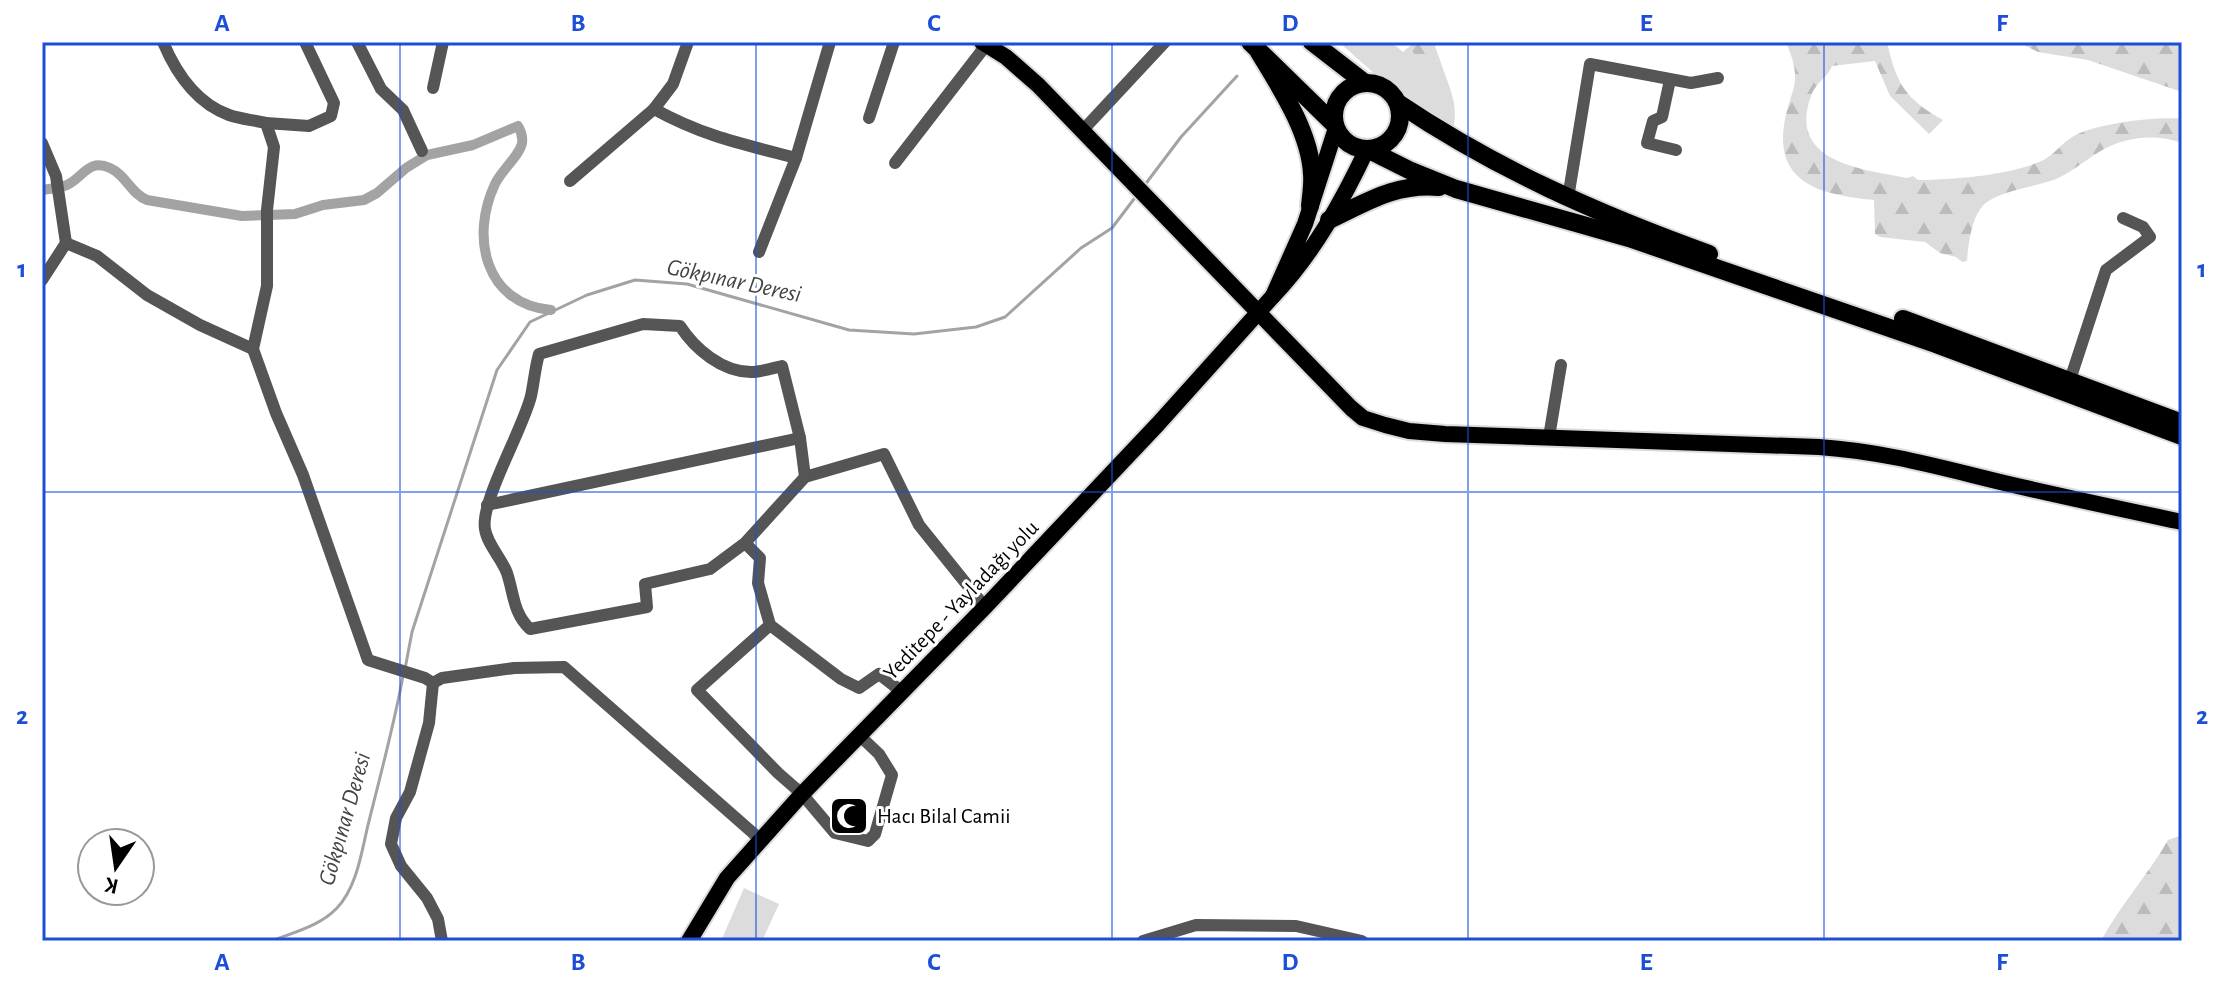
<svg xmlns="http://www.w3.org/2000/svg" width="2224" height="983" font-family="'Alegreya Sans',sans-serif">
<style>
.grass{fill:#dcdcdc}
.forest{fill:url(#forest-firs)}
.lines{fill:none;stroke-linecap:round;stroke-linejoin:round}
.stream{stroke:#a3a3a3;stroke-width:3}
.canal{stroke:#a3a3a3;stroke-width:10}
.major-casing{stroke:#dbdbdb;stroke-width:20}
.highway-casing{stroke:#dbdbdb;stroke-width:22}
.minor{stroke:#555;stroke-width:12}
.major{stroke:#000;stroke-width:16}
.highway{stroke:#000;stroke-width:18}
.grid{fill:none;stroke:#1d4ed8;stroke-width:2;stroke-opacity:0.55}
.labels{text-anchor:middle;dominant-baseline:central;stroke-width:6;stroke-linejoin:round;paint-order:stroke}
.street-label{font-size:22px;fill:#000;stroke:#fff}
.poi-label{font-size:22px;fill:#000;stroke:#fff;text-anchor:start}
.water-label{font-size:24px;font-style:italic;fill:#444;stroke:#fff}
.neatline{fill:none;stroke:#1d4ed8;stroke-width:3}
.grid-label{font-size:26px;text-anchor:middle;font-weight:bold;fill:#1d4ed8}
</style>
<defs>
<pattern id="forest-firs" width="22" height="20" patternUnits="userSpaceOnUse" patternTransform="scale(2)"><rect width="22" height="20" fill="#dcdcdc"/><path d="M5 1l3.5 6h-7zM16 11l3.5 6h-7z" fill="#bbb"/></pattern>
</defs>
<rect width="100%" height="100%" fill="#fff"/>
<g class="grass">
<path d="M1339,42h52l12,10 6,-5 26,14 5,-1c7,23 20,44 13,69l-76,-53z"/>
<polygon points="744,888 779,904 762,941 721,941"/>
</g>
<g class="forest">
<path d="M1415,42h23l-3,4 5,14c-16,4 -22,-1 -31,-13z"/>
<path d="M1786,42h101c9,41 18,57 56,78l-14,14 -39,-38 -15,-35 -43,5c-4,11 -17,17 -21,30 -24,66 50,73 96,82l6,-2 5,4c38,-1 86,-4 121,-18 14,-5 22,-19 35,-26 21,-12 83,-20 108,-17v24c-21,-7 -40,-7 -61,-1 -25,7 -42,27 -65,37 -19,8 -63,12 -75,29 -10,13 -13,38 -14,53l-5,1 -6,-5 -16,-4 -15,-11 -45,-5 -5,-3 -1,-34c-46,-5 -99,-13 -90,-75 7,-40 20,-40 2,-83z"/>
<polygon points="2018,42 2182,42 2182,92 2088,60 2038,52"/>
<path d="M2182,835v106h-81c19,-36 47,-66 67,-101z"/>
</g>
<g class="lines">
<g class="stream">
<polyline points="1144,186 1181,137 1237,76"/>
<polyline points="405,669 412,632 497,370 530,322 587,295 635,280 687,284 849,330 914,334 976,327 1005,317 1081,248 1112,228 1137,195"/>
<path d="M272,941c22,-9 48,-15 65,-33 21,-22 25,-60 32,-87 12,-48 25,-96 34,-145"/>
</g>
<path class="canal" d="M42,190c8,-1 17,-2 25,-5 16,-7 21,-27 43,-17 16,7 21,26 37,32l95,16 53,-2 28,-9 41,-5 13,-7 29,-25 21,-13 46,-10 45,-19c3,5 5,10 4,17 -2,12 -21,28 -27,41 -25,53 -10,120 56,126"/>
<defs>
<g id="major">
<path d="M982,42l24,15 32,28 313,323 12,10 22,7 24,6 36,3 374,13c71,5 126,22 194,38 56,13 113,25 169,37"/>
<path d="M1336,128l-31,96 -32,72c40,-42 69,-94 94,-147"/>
<polyline points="689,941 727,878 802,794 985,607 1158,424 1273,296"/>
</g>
<g id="highway">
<polyline points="1250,42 1335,125"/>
<polyline points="1312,42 1365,83"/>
<path d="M1259,52c21,35 51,80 53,122 1,10 -1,21 -2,32"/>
<circle cx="1367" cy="116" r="33"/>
<path d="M1398,103c98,66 200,111 311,151"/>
<polyline points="1367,149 1409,170 1456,189 1629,238 1936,344 2182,436"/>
<path d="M1329,220c38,-18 67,-37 110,-33"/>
<polyline points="1903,319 2182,423"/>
</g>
</defs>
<use href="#major" class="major-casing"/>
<use href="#highway" class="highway-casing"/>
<g class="minor">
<path d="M163,42c13,31 33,61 66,73 11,4 25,5 37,8l8,24 -7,63v76l-14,63 23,64 27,62 65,185 57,18 8,5 -4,40 -19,69 -14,26 -5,26 10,22 26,32 11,21 4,22"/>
<polyline points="357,42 381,89 403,110 422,151"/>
<polyline points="1670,80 1662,117 1653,121 1647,143 1676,150"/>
<polyline points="433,88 443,42"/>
<path d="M654,109c49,27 88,35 142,49"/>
<polyline points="869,118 894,42"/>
<polyline points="266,123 309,126 331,116 334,103 305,42"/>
<polyline points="1083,130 1165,42"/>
<polyline points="42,143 56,176 66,243"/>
<polyline points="895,163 987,44"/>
<polyline points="570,181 654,109 673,84 688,42"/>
<polyline points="1568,198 1590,64 1691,83 1718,78"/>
<polyline points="759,252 796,158 830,42"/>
<polyline points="42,280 66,243 97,256 147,295 200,325 253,349"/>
<polyline points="2070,380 2106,270 2150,237 2143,227 2123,218"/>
<polyline points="1549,437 1561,365"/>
<polyline points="805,477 884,454 919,525 985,607"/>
<polyline points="487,505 800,438"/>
<path d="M745,543l60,-66 -5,-39 -18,-72c-9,2 -21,6 -31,6 -29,0 -56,-23 -71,-46l-37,-2 -104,30c-4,14 -5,28 -8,42 -8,33 -51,106 -46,133 2,15 17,30 22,44 7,21 6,40 23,56l117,-22 -2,-23 65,-15 35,-26 15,15 -2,25 12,42 -73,65 81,83 24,21 33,39 33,8 7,-7 17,-59 -13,-21 -19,-18"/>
<polyline points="770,625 841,679 859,688 879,674 897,688 906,690"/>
<polyline points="433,683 442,678 514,668 564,667 761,840"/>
<polyline points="1143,941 1196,925 1296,926 1362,941"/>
</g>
<use href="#major" class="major"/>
<use href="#highway" class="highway"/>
</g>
<path class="grid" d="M400,42v899M756,42v899M1112,42v899M1468,42v899M1824,42v899M42,492h2140"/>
<defs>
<symbol id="mosque-square" viewBox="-11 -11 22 22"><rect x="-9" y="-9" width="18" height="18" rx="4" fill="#000" stroke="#fff"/><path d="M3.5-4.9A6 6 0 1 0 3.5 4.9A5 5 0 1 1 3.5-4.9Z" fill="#fff"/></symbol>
</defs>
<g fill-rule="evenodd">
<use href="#mosque-square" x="827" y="794" width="44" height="44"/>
</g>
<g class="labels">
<g class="street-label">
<text transform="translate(961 600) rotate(-46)">Yeditepe - Yayladağı yolu</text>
</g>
<g class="poi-label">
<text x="877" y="816">Hacı Bilal Camii</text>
</g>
<g class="water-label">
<text transform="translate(734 281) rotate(12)">Gökpınar Deresi</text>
<text transform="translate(345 819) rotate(-74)">Gökpınar Deresi</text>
</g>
</g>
<rect width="2224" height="983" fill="none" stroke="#ffffff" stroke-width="88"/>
<g transform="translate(116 867) rotate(193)"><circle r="38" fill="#ffffff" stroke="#999999" stroke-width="2"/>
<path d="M0-6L14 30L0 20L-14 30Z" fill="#000000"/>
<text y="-12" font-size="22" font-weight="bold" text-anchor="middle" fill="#000000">K</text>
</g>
<rect x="44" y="44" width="2136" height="895" class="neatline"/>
<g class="grid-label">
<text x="222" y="31">A</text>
<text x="578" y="31">B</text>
<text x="934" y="31">C</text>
<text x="1290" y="31">D</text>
<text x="1646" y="31">E</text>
<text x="2002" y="31">F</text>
<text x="22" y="277">1</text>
<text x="2202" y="277">1</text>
<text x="22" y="724">2</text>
<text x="2202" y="724">2</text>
<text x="222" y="970">A</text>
<text x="578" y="970">B</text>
<text x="934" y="970">C</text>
<text x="1290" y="970">D</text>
<text x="1646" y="970">E</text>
<text x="2002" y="970">F</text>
</g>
</svg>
